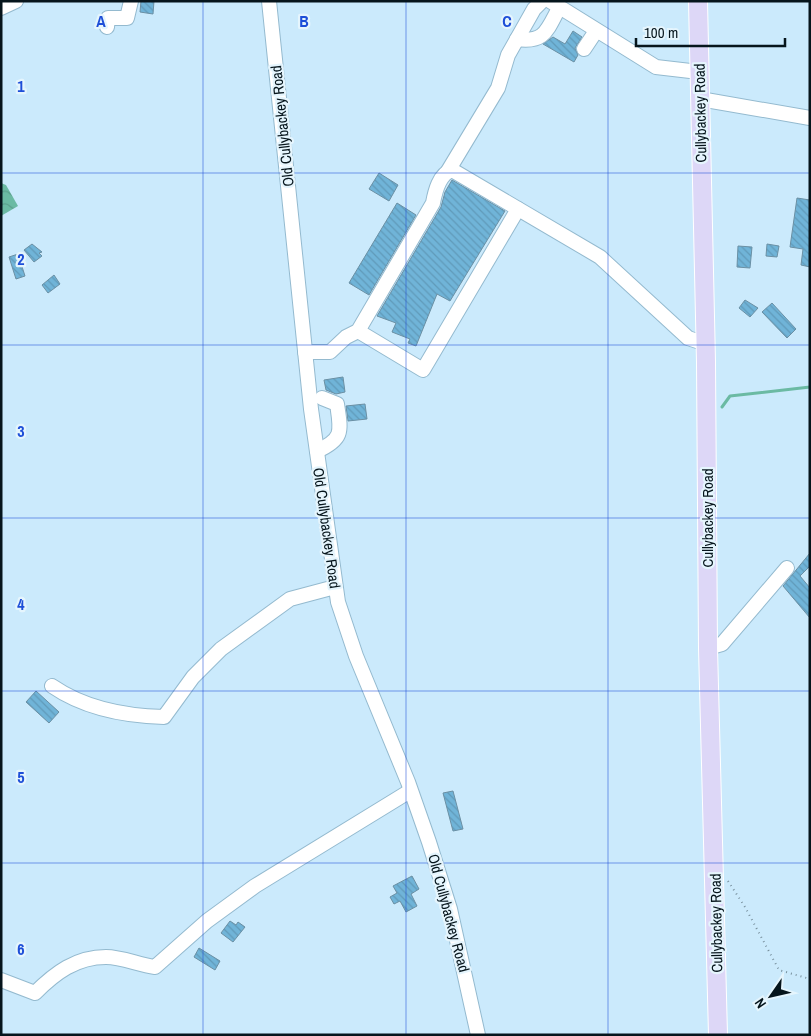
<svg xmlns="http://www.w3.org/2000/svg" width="811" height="1036" font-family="'Archivo Narrow',sans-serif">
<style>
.water{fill:url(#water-waves)}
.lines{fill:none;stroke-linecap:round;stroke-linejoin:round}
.stream{stroke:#6bbaa3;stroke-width:3}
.building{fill:url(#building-back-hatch);stroke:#6b90a4}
.minor-casing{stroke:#94bacf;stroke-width:16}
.major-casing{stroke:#fff;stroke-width:20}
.path{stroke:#78909d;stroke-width:2;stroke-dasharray:1 4;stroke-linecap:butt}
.minor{stroke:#fff;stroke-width:14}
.major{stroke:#ddd7f7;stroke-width:18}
.grid{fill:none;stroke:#1d4ed8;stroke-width:1;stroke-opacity:0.55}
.labels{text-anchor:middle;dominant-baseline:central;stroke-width:4.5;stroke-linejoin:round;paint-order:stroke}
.street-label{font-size:15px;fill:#06151c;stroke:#e5f5fd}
.grid-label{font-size:16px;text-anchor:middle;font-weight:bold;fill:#1d4ed8;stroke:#e5f5fd;stroke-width:4.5;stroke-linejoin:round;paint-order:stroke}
</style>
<defs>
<pattern id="water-waves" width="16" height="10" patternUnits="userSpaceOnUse" patternTransform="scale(1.25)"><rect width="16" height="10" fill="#6bbaa3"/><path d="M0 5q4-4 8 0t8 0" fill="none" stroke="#5b9f8c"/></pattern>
<pattern id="building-back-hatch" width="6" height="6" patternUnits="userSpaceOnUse" patternTransform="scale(1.25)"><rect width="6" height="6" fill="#70b4d8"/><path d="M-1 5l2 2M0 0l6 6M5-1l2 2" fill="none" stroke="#609ab9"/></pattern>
</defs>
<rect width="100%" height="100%" fill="#cbeafc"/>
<polygon class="water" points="1,183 6,185 18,206 1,216"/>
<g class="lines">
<polyline class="stream" points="722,407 730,396 810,387"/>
</g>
<g class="building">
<polygon points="141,1 154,1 153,14 140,12"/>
<polygon points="573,31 582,37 575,48 578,55 574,62 543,44 553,37 565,44"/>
<polygon points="379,173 398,185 389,201 369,189"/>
<polygon points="452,180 505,211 450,301 437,294 416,346 408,343 410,339 392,332 396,323 377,316 441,207 445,192"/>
<polygon points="797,198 810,200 810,267 801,265 803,249 790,247"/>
<polygon points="397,203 416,215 369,295 349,283"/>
<polygon points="32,244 42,252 39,253 42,256 34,262 24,250"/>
<polygon points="767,244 779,246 777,257 766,256"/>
<polygon points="738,246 752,247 750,268 737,267"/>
<polygon points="18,254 25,276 16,279 9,257"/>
<polygon points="54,275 60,284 48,293 42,285"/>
<polygon points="745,300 758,308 750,317 739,308"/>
<polygon points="772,303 796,329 787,338 762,312"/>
<polygon points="343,377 345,392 336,394 326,390 324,380"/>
<polygon points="365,404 367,419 348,421 346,406"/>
<polygon points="810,553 810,566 800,576 810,588 810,618 783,586"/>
<polygon points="36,691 59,712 49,723 26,702"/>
<polygon points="453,791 463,829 453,831 443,793"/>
<polygon points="412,876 419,889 411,894 417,906 406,912 400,901 394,904 390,897 397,893 393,886"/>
<polygon points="230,921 236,925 238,922 245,927 233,942 221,933"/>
<polygon points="199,948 220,961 215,970 194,957"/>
</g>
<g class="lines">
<defs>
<g id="minor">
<polyline points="269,1 311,409 338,602 356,656 408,782 429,842 450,909 478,1035"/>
<polyline points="550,1 656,67 699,72"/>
<polyline points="1,8 16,1"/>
<polyline points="107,27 108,18 127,18 131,1"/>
<path d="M517,39c28,4 30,-9 42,-31"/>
<polyline points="584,49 596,31"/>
<polyline points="700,99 810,118"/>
<polyline points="448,171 498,88 508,55 534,9 542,1"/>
<polyline points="358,331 423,370 518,209"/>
<path d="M305,352h25l16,-15 12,-6 75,-128c2,-11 6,-29 19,-33l148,87 88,81 18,6"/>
<path d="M317,451c27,-12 24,-20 20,-47l-15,-6"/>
<polyline points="708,648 722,644 787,568"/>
<path d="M52,686c32,22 73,30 112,31l29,-40 28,-28 69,-50 45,-12"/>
<path d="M1,980l34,13c20,-20 41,-36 71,-36 16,0 33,8 49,10l52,-46 48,-35 155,-95"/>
</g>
<polyline id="major" points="698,1 706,362 708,648 718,1035"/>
</defs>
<use href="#minor" class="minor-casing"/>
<use href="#major" class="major-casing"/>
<polyline class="path" points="728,881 745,907 779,970 810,979"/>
<use href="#minor" class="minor"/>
<use href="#major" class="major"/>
</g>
<path class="grid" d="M203,1v1034M406,1v1034M608,1v1034M1,173h809M1,345h809M1,518h809M1,691h809M1,863h809"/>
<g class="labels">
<g class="street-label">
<text transform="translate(700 113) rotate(-91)">Cullybackey Road</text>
<text transform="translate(282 126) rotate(-96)">Old Cullybackey Road</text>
<text transform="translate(707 518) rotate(-90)">Cullybackey Road</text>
<text transform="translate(327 528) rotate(82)">Old Cullybackey Road</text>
<text transform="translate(449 913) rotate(75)">Old Cullybackey Road</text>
<text transform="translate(716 923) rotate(-91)">Cullybackey Road</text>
</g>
</g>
<g class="grid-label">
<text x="101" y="27">A</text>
<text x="304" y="27">B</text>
<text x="507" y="27">C</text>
<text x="21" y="92">1</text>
<text x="21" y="265">2</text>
<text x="21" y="437">3</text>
<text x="21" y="610">4</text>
<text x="21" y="783">5</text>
<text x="21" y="955">6</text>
</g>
<rect width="811" height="1036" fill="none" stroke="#06151c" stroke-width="5"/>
<g transform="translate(771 996) rotate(236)" stroke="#e5f5fd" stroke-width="4" paint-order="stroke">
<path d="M0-4L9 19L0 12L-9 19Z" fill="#06151c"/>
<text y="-8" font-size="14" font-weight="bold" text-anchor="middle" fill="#06151c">N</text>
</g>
<path d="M636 38v8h149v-8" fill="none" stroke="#06151c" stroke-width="2.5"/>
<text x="644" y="38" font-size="15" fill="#06151c" stroke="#e5f5fd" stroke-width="4" paint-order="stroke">100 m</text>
</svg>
